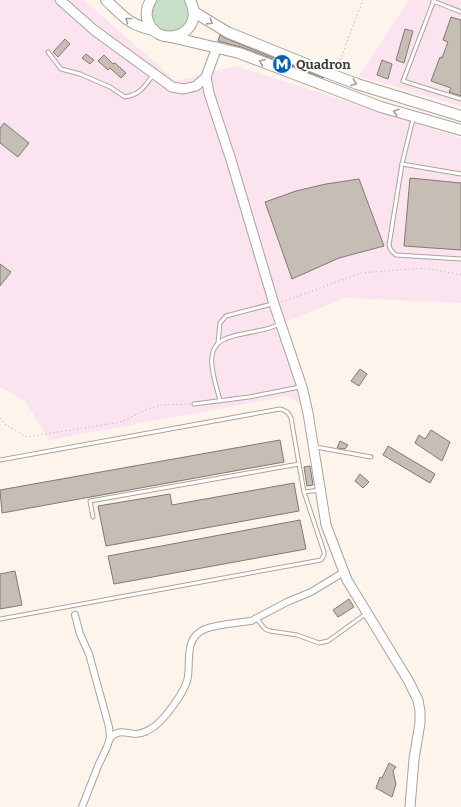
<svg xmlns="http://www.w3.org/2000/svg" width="461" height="807" font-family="Bitter,serif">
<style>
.commercial{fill:#fbe4f0}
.green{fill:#c9e0c8}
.building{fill:#c6bdb5;stroke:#817972}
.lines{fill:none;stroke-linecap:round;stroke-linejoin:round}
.lane-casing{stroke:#aba39b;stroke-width:5}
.street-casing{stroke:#aba39b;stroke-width:8}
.secondary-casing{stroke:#aba39b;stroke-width:11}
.primary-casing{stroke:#aba39b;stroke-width:12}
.path{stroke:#b1aaa3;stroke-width:1;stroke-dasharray:1 3;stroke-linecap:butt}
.lane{stroke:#fff;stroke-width:3}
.street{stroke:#fff;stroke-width:6}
.secondary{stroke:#fff;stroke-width:9}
.primary{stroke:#fff;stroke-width:10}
.oneway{stroke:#a09e9c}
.labels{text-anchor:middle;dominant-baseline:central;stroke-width:4;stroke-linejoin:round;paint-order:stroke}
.poi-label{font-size:13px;font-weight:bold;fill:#403c39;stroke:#fff;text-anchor:start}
</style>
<rect width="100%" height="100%" fill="#fdf4eb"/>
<g class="commercial">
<polygon points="0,0 84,0 176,81 236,66 461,138 461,303 345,298 279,325 302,405 288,396 49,440 25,401 0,387"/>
<polygon points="409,0 461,0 461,106 359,76"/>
</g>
<path class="green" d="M157,0h27c4,5 5,11 4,17 -6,28 -52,11 -31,-17z"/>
<g class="building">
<polygon points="451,17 461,20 461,96 449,92 451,88 431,81 440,57 442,58 448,42 443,40"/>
<polygon points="405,29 413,31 404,63 396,60"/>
<polygon points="220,35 225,38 324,78 241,47 218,41"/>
<polygon points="65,39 70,44 58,57 53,52"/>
<polygon points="86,54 94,60 90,64 82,58"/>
<polygon points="104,55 113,64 115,63 126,73 121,78 110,68 108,70 98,61"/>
<polygon points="382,60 392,64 388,79 377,75"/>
<polygon points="4,123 29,143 18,157 0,143 0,128"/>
<polygon points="410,178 461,183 461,250 404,246"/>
<polygon points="359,179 384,246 339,258 292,279 265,202 296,191 326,184"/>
<polygon points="0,264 11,272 0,286"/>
<polygon points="360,369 367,374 359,386 351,381"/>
<polygon points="431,430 450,442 442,461 415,443 419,435 425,439"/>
<polygon points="280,440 284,462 2,513 0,490"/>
<polygon points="340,441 348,445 345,449 337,448"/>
<polygon points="388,446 435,474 430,483 383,455"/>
<polygon points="310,466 313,485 307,486 304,467"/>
<polygon points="360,474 369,482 363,488 355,481"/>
<polygon points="294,483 299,511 106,546 98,506 170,494 172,505"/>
<polygon points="300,520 306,549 114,584 108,556"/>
<polygon points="15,571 22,605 0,609 0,574"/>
<polygon points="349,599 354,607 338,617 333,610"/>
<polygon points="389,763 396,767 393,771 396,784 392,797 376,788 380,777 382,778"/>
</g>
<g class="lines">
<defs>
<g id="lane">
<polyline points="434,0 403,81 461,99"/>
<polyline points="433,1 461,12"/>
<path d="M48,52l13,17 19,5 30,13 15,10c16,-3 19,-10 28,-22"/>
<path d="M413,119l-11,45 -13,81c1,5 3,7 7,10l65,4"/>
<polyline points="402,164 461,174"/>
<polyline points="218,343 220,323 226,316 272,304"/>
<path d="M220,401c-4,-19 -19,-52 5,-62 8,-4 18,-5 27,-7 9,-2 19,-3 27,-8"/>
<polyline points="194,404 249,397 300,387"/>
<polyline points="316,447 371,457"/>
<path d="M0,460l280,-51c6,1 9,4 11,9l8,46"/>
<polyline points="93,517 90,501 299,464 304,492 320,490"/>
<polyline points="0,619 321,560 324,555 324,552 304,492"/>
<polyline points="257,619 265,629 270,631 297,635 319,643 328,641 367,613"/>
</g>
<g id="street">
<polyline points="75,615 80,634 89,654 109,727 110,738 107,747 98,766 82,807"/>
<path d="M110,738c8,-9 15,-5 25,-4 8,0 14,-4 20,-8 11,-9 28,-32 32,-45 5,-17 -5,-42 18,-52 14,-5 31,-6 46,-8l36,-19 24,-10 33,-20"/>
</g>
<g id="secondary">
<polyline points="60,0 94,30 172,87 184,89 196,86 206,77 217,47"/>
<polyline points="206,77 209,93 231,160 274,304 302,387 308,413 326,525 347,580 408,680 418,700 420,711 420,723 414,759 410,807"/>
</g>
<g id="primary">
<path d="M106,0c18,17 23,25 48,30"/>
<path d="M151,0c-4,6 -5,12 -4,18 8,34 61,17 43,-18"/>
<polyline points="194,12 227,32 333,75 357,84 461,116"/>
<polyline points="171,37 239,53 381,107 461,130"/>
</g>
</defs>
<use href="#lane" class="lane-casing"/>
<use href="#street" class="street-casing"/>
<use href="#secondary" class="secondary-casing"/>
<use href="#primary" class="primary-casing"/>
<g class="path">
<polyline points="340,60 363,0"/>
<polyline points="282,302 361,273 424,268 461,275"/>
<polyline points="0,418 6,425 27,437 121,422 150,408 161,405 190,404"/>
</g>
<use href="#lane" class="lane"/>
<use href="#street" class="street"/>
<use href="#secondary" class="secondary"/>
<use href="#primary" class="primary"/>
</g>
<defs><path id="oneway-chevron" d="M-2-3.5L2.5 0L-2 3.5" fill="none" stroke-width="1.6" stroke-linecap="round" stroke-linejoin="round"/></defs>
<g class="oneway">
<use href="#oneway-chevron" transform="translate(128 20) rotate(-142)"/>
<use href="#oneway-chevron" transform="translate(210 22) rotate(32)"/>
<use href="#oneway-chevron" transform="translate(262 62) rotate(-158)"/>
<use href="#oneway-chevron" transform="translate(354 83) rotate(20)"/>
<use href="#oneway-chevron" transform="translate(396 112) rotate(-163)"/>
</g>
<defs>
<symbol id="metro-disc" viewBox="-11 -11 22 22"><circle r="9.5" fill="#0862b0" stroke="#fff"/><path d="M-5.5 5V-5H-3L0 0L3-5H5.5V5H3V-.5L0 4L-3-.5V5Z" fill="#fff"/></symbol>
</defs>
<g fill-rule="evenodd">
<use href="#metro-disc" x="271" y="53" width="22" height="22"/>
</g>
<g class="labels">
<g class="poi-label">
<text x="296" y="64">Quadron</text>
</g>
</g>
</svg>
